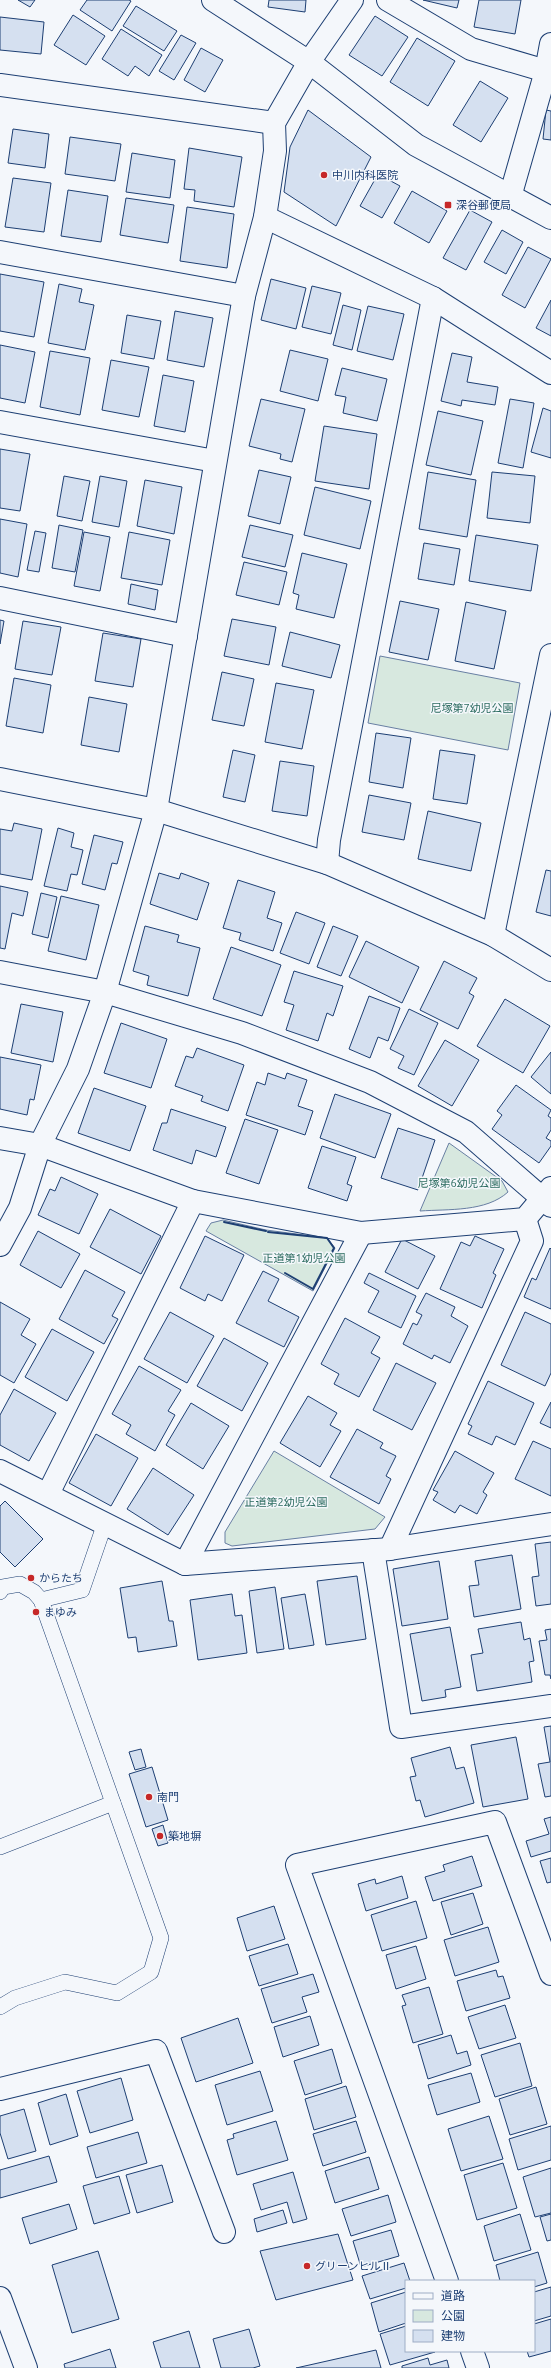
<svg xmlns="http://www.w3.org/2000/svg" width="551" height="2368" font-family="Ubuntu,'Noto Sans JP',sans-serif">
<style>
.green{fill:#d7e8df;stroke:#687fa3}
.building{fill:#d5e0f0;stroke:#1d3f73}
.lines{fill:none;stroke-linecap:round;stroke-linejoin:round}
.service-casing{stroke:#1d3f73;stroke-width:16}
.minor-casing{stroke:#1d3f73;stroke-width:24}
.tertiary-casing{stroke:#1d3f73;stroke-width:24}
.service{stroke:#f4f7fb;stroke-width:15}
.minor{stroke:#f4f7fb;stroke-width:22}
.tertiary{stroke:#f4f7fb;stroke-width:22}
.wall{stroke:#1d3f73;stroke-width:2}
.poi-dot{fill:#c62828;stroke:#f4f7fb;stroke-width:1.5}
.labels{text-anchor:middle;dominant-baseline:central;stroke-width:3;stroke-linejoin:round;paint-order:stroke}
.poi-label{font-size:11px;fill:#1d3f73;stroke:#f4f7fb;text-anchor:start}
.park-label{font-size:11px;fill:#2c6c60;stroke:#f4f7fb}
</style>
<rect width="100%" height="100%" fill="#f4f7fb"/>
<g class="green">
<polygon points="380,656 520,683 508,750 368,723"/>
<path d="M449,1143l53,38 6,11c-22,20 -59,17 -88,19z"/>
<polygon points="223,1220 266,1230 327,1238 335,1248 313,1291 206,1231 211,1223"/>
<polygon points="274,1451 385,1517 375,1529 232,1546 225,1543 225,1532"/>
</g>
<g class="building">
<polygon points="18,0 35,0 30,7"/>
<polygon points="87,0 129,0 131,1 112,31 80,10"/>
<polygon points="269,0 306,0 305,12 268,7"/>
<polygon points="423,0 459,0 457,8"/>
<polygon points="479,0 521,0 515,34 474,27"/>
<polygon points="136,6 177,31 164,51 123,26"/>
<polygon points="73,15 105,36 86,65 54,45"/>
<polygon points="375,16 408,37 382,76 349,55"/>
<polygon points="0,17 44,22 41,54 0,50"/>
<polygon points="121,29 162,55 149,76 135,66 128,76 102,59"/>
<polygon points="181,35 196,43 174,80 159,71"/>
<polygon points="417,38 455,61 428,106 390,82"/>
<polygon points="201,48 223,60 205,92 184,80"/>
<polygon points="480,81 508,98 481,142 453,125"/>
<polygon points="308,110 371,157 336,226 284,192 290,147"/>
<polygon points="546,110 551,111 551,140 543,139"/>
<polygon points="13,129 49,134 45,168 8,163"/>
<polygon points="70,137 121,144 115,181 65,174"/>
<polygon points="189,148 242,157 234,207 194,201 195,190 184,189"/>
<polygon points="132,153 175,160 170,198 126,192"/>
<polygon points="378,174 400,186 382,218 360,206"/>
<polygon points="13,178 51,183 44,232 5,227"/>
<polygon points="68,190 108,196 101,242 61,236"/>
<polygon points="412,191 447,211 429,243 394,223"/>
<polygon points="126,198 174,205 168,243 120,235"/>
<polygon points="187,207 234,214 227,268 180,261"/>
<polygon points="470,210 492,222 466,270 443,258"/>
<polygon points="502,230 523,242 506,274 484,262"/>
<polygon points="528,247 551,259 525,308 502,295"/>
<polygon points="0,274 44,282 34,337 0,331"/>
<polygon points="271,279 306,288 296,329 261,320"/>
<polygon points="59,284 82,289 79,302 94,305 85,350 48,343"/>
<polygon points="312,286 341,293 331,334 302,327"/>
<polygon points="551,300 551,336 536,328"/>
<polygon points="343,305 361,310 352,350 333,345"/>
<polygon points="368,306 404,314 393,360 357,351"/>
<polygon points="175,311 213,318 204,367 167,360"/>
<polygon points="127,315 161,321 154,359 121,353"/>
<polygon points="0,345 35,352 25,403 0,398"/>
<polygon points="290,350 328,359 318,401 280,391"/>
<polygon points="50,351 90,358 80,415 40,407"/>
<polygon points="452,353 472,357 467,382 498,387 495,405 462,400 461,406 441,401"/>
<polygon points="111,360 149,367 139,417 102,410"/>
<polygon points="342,368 387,379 377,421 343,413 346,397 335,395"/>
<polygon points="163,375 194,381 185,432 154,426"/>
<polygon points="261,399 305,409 292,462 280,459 281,454 249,446"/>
<polygon points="510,399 534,403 523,468 498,463"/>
<polygon points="543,408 551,411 551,458 531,452"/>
<polygon points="438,411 483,421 471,475 426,465"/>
<polygon points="324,426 377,434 369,489 315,481"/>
<polygon points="0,449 30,454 20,511 0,508"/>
<polygon points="259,470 291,477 280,524 248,516"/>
<polygon points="428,472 476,480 467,537 419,529"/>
<polygon points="492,472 535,476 530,523 487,518"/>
<polygon points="64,476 90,481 82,521 57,516"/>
<polygon points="100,476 127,481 119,527 92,522"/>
<polygon points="145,480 182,487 174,534 137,526"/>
<polygon points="315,487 371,501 360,549 304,535"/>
<polygon points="0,519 27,524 18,577 0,573"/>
<polygon points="59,525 83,530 75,572 52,568"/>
<polygon points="250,525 293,535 285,567 242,557"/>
<polygon points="35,531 46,533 39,572 27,570"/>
<polygon points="84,532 110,537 100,591 74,586"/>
<polygon points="129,532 170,540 162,585 121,578"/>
<polygon points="476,535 538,545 531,591 469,581"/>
<polygon points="424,543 460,549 454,585 418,579"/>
<polygon points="302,553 347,564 334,618 296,609 299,595 293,593"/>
<polygon points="244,562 287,572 279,605 236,595"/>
<polygon points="131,584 158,590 155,610 128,604"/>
<polygon points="400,601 439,609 428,660 389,652"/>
<polygon points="466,602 506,611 494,669 455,661"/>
<polygon points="232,619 276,627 269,665 224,656"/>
<polygon points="0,620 4,621 0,644"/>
<polygon points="23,621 61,627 52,675 15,669"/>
<polygon points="290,632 340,645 331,678 282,666"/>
<polygon points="103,633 141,639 133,687 95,681"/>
<polygon points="222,672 254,679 244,726 212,720"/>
<polygon points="14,678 51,685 43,733 6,726"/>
<polygon points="276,683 314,690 302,749 265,742"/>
<polygon points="89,697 127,704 119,752 81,745"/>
<polygon points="376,733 411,738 403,788 369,782"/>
<polygon points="233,750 255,755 245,802 223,797"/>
<polygon points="440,750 475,755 467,804 433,799"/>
<polygon points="280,761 314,766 307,816 272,811"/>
<polygon points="369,795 411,803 404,840 362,832"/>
<polygon points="428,811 481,823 471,871 418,859"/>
<polygon points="14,823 42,829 32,880 0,874 0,829 12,831"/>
<polygon points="58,828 74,833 71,847 83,850 77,875 71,874 67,891 44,886"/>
<polygon points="94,835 123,842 117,864 112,863 105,890 82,884"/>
<polygon points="546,870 551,871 551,916 536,912"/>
<polygon points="159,873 179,879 181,873 209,883 197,920 150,904"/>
<polygon points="238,880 275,892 267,918 282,923 273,951 239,940 241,933 223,928"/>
<polygon points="0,886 28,892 23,916 12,913 5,949 0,948"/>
<polygon points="41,893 57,897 48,938 32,934"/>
<polygon points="61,896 99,905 86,960 48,951"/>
<polygon points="296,912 325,923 309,964 280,953"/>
<polygon points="145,926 179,935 177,942 200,948 188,996 147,985 149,976 133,971"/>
<polygon points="333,926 358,936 341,976 317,967"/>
<polygon points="366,941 419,967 402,1003 349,977"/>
<polygon points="231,947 281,965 262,1016 213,999"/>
<polygon points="444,961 477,978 469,993 474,996 458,1029 420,1010"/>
<polygon points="294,971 343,986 333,1016 327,1013 318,1041 286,1030 294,1005 284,1002"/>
<polygon points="369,996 400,1008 388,1041 378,1037 370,1058 349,1049"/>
<polygon points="505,999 550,1026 523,1073 477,1046"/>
<polygon points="21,1004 63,1012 53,1062 11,1053"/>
<polygon points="409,1009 438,1023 414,1075 398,1068 404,1056 390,1049"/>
<polygon points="121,1023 167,1039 151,1088 104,1073"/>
<polygon points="445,1040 479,1060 452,1106 418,1086"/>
<polygon points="197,1048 244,1065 228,1111 201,1101 203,1096 175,1086 186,1056 193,1058"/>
<polygon points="551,1052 551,1094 531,1077"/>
<polygon points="0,1057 41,1065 34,1100 30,1099 27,1115 0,1109"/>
<polygon points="268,1073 285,1079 287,1073 307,1080 298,1106 313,1111 305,1135 246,1115 257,1082 265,1085"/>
<polygon points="516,1085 551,1110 548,1116 551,1118 551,1130 546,1138 551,1141 551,1146 539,1163 492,1129 502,1115 497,1111"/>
<polygon points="94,1088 146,1106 130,1151 78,1133"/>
<polygon points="335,1094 391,1114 375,1158 320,1138"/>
<polygon points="171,1109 226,1127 216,1157 196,1150 192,1164 153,1150 162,1123 167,1123"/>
<polygon points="245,1119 278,1130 259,1184 226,1173"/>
<polygon points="398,1128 435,1140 418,1190 381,1178"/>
<polygon points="322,1146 356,1157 347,1184 352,1186 347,1201 308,1188"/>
<polygon points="61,1177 98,1194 79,1234 38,1215 50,1189 55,1191"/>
<polygon points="110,1209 161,1236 141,1274 90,1247"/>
<polygon points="38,1231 80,1254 61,1288 20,1265"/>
<polygon points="205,1236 244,1255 222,1301 208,1294 205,1301 180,1288"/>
<polygon points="475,1236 504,1249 493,1273 496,1275 482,1308 440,1289 461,1242 470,1246"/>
<polygon points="402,1239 435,1256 418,1289 385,1272"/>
<polygon points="550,1248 551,1249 551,1309 524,1297 532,1278 536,1280"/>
<polygon points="85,1270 125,1292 112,1316 118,1319 104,1344 59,1319"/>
<polygon points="263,1271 279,1279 268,1301 299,1317 284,1347 236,1323"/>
<polygon points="369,1273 416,1296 401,1328 368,1312 379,1291 364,1283"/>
<polygon points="426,1293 455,1307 451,1316 468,1326 450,1363 434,1355 432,1359 403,1344 413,1323 417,1325 422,1315 416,1312"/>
<polygon points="0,1302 30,1319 21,1335 36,1344 14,1383 0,1375"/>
<polygon points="170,1312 214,1336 187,1383 144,1359"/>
<polygon points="525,1312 551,1324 551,1373 545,1386 501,1365"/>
<polygon points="345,1318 380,1337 371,1353 380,1358 359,1397 334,1384 339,1374 321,1364"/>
<polygon points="52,1329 94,1352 67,1401 25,1377"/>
<polygon points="224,1338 268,1363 242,1411 197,1386"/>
<polygon points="396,1363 436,1383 412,1430 373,1410"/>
<polygon points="139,1366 181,1390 168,1411 175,1415 155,1451 126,1434 131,1425 112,1414"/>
<polygon points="488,1381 534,1403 515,1445 496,1436 492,1445 468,1434 472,1426 468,1424"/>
<polygon points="14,1389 56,1413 29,1461 0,1445 0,1415"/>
<polygon points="308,1396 337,1413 330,1425 341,1431 320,1467 280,1443"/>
<polygon points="551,1402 551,1428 540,1423"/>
<polygon points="191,1403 229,1426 203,1469 166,1445"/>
<polygon points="357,1429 383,1443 380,1448 396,1456 386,1476 391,1479 379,1504 330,1477"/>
<polygon points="96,1434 138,1458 111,1506 69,1483"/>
<polygon points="533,1441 551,1449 551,1496 515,1479"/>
<polygon points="455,1451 494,1473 483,1492 487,1495 477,1514 460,1505 455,1513 433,1500 438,1492 433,1490"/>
<polygon points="153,1468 194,1495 168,1535 127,1509"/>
<polygon points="5,1501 43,1539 15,1567 0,1552 0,1506"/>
<polygon points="551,1542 551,1604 536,1606 532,1577 539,1576 535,1544"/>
<polygon points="512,1555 521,1609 474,1617 469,1586 479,1585 475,1561"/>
<polygon points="439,1561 448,1619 402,1626 393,1569"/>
<polygon points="357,1576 366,1639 326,1645 317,1581"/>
<polygon points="162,1581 169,1621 173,1621 177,1646 138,1652 136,1637 128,1638 120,1588"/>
<polygon points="275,1587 284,1649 257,1653 249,1591"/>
<polygon points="232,1594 235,1616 242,1615 247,1653 198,1660 190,1600"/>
<polygon points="305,1594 314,1645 289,1649 281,1598"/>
<polygon points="521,1622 524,1640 530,1638 534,1661 529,1662 532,1682 477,1691 471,1655 483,1653 478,1629"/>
<polygon points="450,1627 461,1687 445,1690 446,1697 422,1701 410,1634"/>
<polygon points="551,1629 551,1679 550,1675 545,1675 539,1641 547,1640 545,1630"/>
<polygon points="551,1726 551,1796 545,1797 538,1764 550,1762 544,1727"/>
<polygon points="516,1737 528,1799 483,1807 471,1745"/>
<polygon points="450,1747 456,1769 464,1767 474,1803 425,1817 420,1800 416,1801 410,1777 416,1776 411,1758"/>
<polygon points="141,1749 146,1767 135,1770 129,1752"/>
<polygon points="152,1767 168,1820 146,1827 129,1774"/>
<polygon points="551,1817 551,1851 531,1857 526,1841 549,1834 544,1819"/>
<polygon points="163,1825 168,1843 158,1846 152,1829"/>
<polygon points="472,1856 482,1886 433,1901 425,1877 445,1871 443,1865"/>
<polygon points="551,1858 551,1882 547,1883 540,1861"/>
<polygon points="402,1876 408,1898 366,1911 358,1884 375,1879 376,1884"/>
<polygon points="473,1893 483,1924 451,1935 441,1902"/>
<polygon points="416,1901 427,1938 382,1951 371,1915"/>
<polygon points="274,1906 285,1939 247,1951 237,1918"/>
<polygon points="488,1927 499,1962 455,1976 444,1940"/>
<polygon points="288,1944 298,1974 259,1986 249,1956"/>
<polygon points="416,1946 426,1979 396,1989 386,1955"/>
<polygon points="496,1970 498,1977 503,1976 510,1998 466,2011 457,1981"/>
<polygon points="313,1974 319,1992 302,1997 307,2012 272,2023 261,1989"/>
<polygon points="429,1987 443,2034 413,2043 402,2006 406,2005 402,1995"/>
<polygon points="505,2005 516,2038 479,2049 468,2017"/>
<polygon points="310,2016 319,2045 283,2057 274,2027"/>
<polygon points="238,2018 253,2063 196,2082 181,2038"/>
<polygon points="451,2035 457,2054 467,2051 471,2065 428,2079 418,2045"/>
<polygon points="520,2043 532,2086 495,2097 481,2055"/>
<polygon points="332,2049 342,2083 305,2095 294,2061"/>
<polygon points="260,2071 273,2111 227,2125 215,2085"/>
<polygon points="471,2073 480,2102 437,2115 428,2085"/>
<polygon points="121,2078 133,2120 90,2133 77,2091"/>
<polygon points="346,2086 356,2117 314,2130 305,2099"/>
<polygon points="536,2087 547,2124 510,2135 499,2099"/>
<polygon points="66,2094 78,2136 50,2145 38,2103"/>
<polygon points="24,2109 36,2151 8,2159 0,2133 0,2116"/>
<polygon points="489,2116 503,2159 461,2171 448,2129"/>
<polygon points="276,2121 288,2160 237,2175 227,2140 234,2138 233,2134"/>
<polygon points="356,2121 366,2152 323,2166 313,2134"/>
<polygon points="551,2126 551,2160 518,2170 509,2139"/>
<polygon points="138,2132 147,2163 96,2178 87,2147"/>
<polygon points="49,2156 57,2182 0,2198 0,2170"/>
<polygon points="369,2157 379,2189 335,2203 325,2171"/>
<polygon points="503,2163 517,2208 477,2220 464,2175"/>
<polygon points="162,2165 173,2202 137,2213 126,2175"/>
<polygon points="551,2168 551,2213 535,2217 523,2177"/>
<polygon points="293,2172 307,2219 293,2223 287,2202 261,2210 253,2184"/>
<polygon points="119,2176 130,2213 94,2224 83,2186"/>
<polygon points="388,2195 396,2222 351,2236 342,2209"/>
<polygon points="69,2204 77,2229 30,2244 22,2218"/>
<polygon points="283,2210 287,2223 257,2232 254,2219"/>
<polygon points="520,2214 531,2250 494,2261 484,2226"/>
<polygon points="551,2214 551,2240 547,2241 540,2217"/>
<polygon points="391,2230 399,2256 361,2267 353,2241"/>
<polygon points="338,2234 353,2280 276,2300 260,2251"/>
<polygon points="98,2251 119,2319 72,2333 52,2265"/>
<polygon points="538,2252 547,2283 534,2287 534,2281 500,2281 496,2265"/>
<polygon points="404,2263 410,2281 406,2281 406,2288 370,2299 362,2276"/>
<polygon points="551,2287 551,2316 534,2321 534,2292"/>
<polygon points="406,2292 406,2323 379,2332 371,2303"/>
<polygon points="551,2319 551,2351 529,2357 527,2351 534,2351 534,2324"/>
<polygon points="406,2326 406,2351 435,2352 390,2365 380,2334"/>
<polygon points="249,2329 260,2366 253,2368 221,2368 213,2339"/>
<polygon points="189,2331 200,2368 161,2368 153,2342"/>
<polygon points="110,2349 116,2368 65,2368 64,2364"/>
<polygon points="376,2350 381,2368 296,2368"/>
<polygon points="428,2358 430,2365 447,2360 449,2368 402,2368 402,2366"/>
</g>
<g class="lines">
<defs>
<g id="service">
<polyline points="0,1592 3,1587 20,1584 34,1592 41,1600"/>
<polyline points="0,1847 113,1803"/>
<polyline points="0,2007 15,1998 65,1982 117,1993 151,1972 161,1938 41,1600 82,1590 105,1523"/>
</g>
<g id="minor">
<polyline points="388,0 471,49 546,71"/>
<polyline points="0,85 274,123"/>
<polyline points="510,197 546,71 551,44"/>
<polyline points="265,217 433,298 551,373"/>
<polyline points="0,252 244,296"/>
<polyline points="0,422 215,461"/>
<polyline points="0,598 186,636"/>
<polyline points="327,863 329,840 433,298"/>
<polyline points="493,935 551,655"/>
<polyline points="0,972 105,992 242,1033 370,1082 466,1132 551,1206"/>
<polyline points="0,1138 40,1145 193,1201 361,1233 525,1219 551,1188"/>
<polyline points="0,1245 20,1208 40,1145 78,1069 105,992 156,810 244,296 265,217 275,151 274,123 309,62 352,0"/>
<polyline points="0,1471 185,1564 390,1549 551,1524"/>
<polyline points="48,1494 193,1201"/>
<polyline points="390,1549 532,1241 525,1219"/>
<polyline points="373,1550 401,1727 551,1706"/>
<polyline points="185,1564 361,1233"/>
<polyline points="0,2089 156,2051 224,2232"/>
<polyline points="447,2281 297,1865 495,1822 551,1974"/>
<polyline points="0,2298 26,2368"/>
<polyline points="472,2351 478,2368"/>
</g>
<g id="tertiary">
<polyline points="213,0 309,62 416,145 551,218"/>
<polyline points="0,779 156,810 327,863 493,935 551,970"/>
</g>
</defs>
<use href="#service" class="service-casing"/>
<use href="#minor" class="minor-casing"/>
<use href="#tertiary" class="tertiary-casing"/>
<use href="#service" class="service"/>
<use href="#minor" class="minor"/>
<use href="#tertiary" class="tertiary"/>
<g class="wall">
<polyline points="224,1222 266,1231"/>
<polyline points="268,1232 327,1238 334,1248 313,1289 285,1273"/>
</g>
</g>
<g class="poi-dot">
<circle cx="324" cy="175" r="4"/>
<rect x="444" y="201" width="8" height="8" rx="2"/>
<circle cx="31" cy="1578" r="4"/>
<circle cx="36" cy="1612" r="4"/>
<circle cx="149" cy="1797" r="4"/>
<circle cx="160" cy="1836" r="4"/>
<circle cx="307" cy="2266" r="4"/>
</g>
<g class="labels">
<g class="poi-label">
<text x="332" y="175">中川内科医院</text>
<text x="456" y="205">深谷郵便局</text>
<text x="39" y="1578">からたち</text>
<text x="44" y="1612">まゆみ</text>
<text x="157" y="1797">南門</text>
<text x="168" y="1836">築地塀</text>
<text x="315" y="2266">グリーンヒルⅡ</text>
</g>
<g class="park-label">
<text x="472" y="708">尼塚第7幼児公園</text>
<text x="459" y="1183">尼塚第6幼児公園</text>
<text x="304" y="1258">正道第1幼児公園</text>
<text x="286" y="1502">正道第2幼児公園</text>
</g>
</g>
<rect x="405" y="2280" width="130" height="72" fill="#f4f7fb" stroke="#9eadc5"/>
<rect x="413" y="2293" width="20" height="6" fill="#f4f7fb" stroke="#9eadc5"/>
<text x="441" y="2300" font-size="12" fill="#1d3f73">道路</text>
<rect x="413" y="2310" width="20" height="12" fill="#d7e8df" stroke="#9eadc5"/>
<text x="441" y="2320" font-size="12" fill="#1d3f73">公園</text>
<rect x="413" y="2330" width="20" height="12" fill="#d5e0f0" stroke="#9eadc5"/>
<text x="441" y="2340" font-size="12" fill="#1d3f73">建物</text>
</svg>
